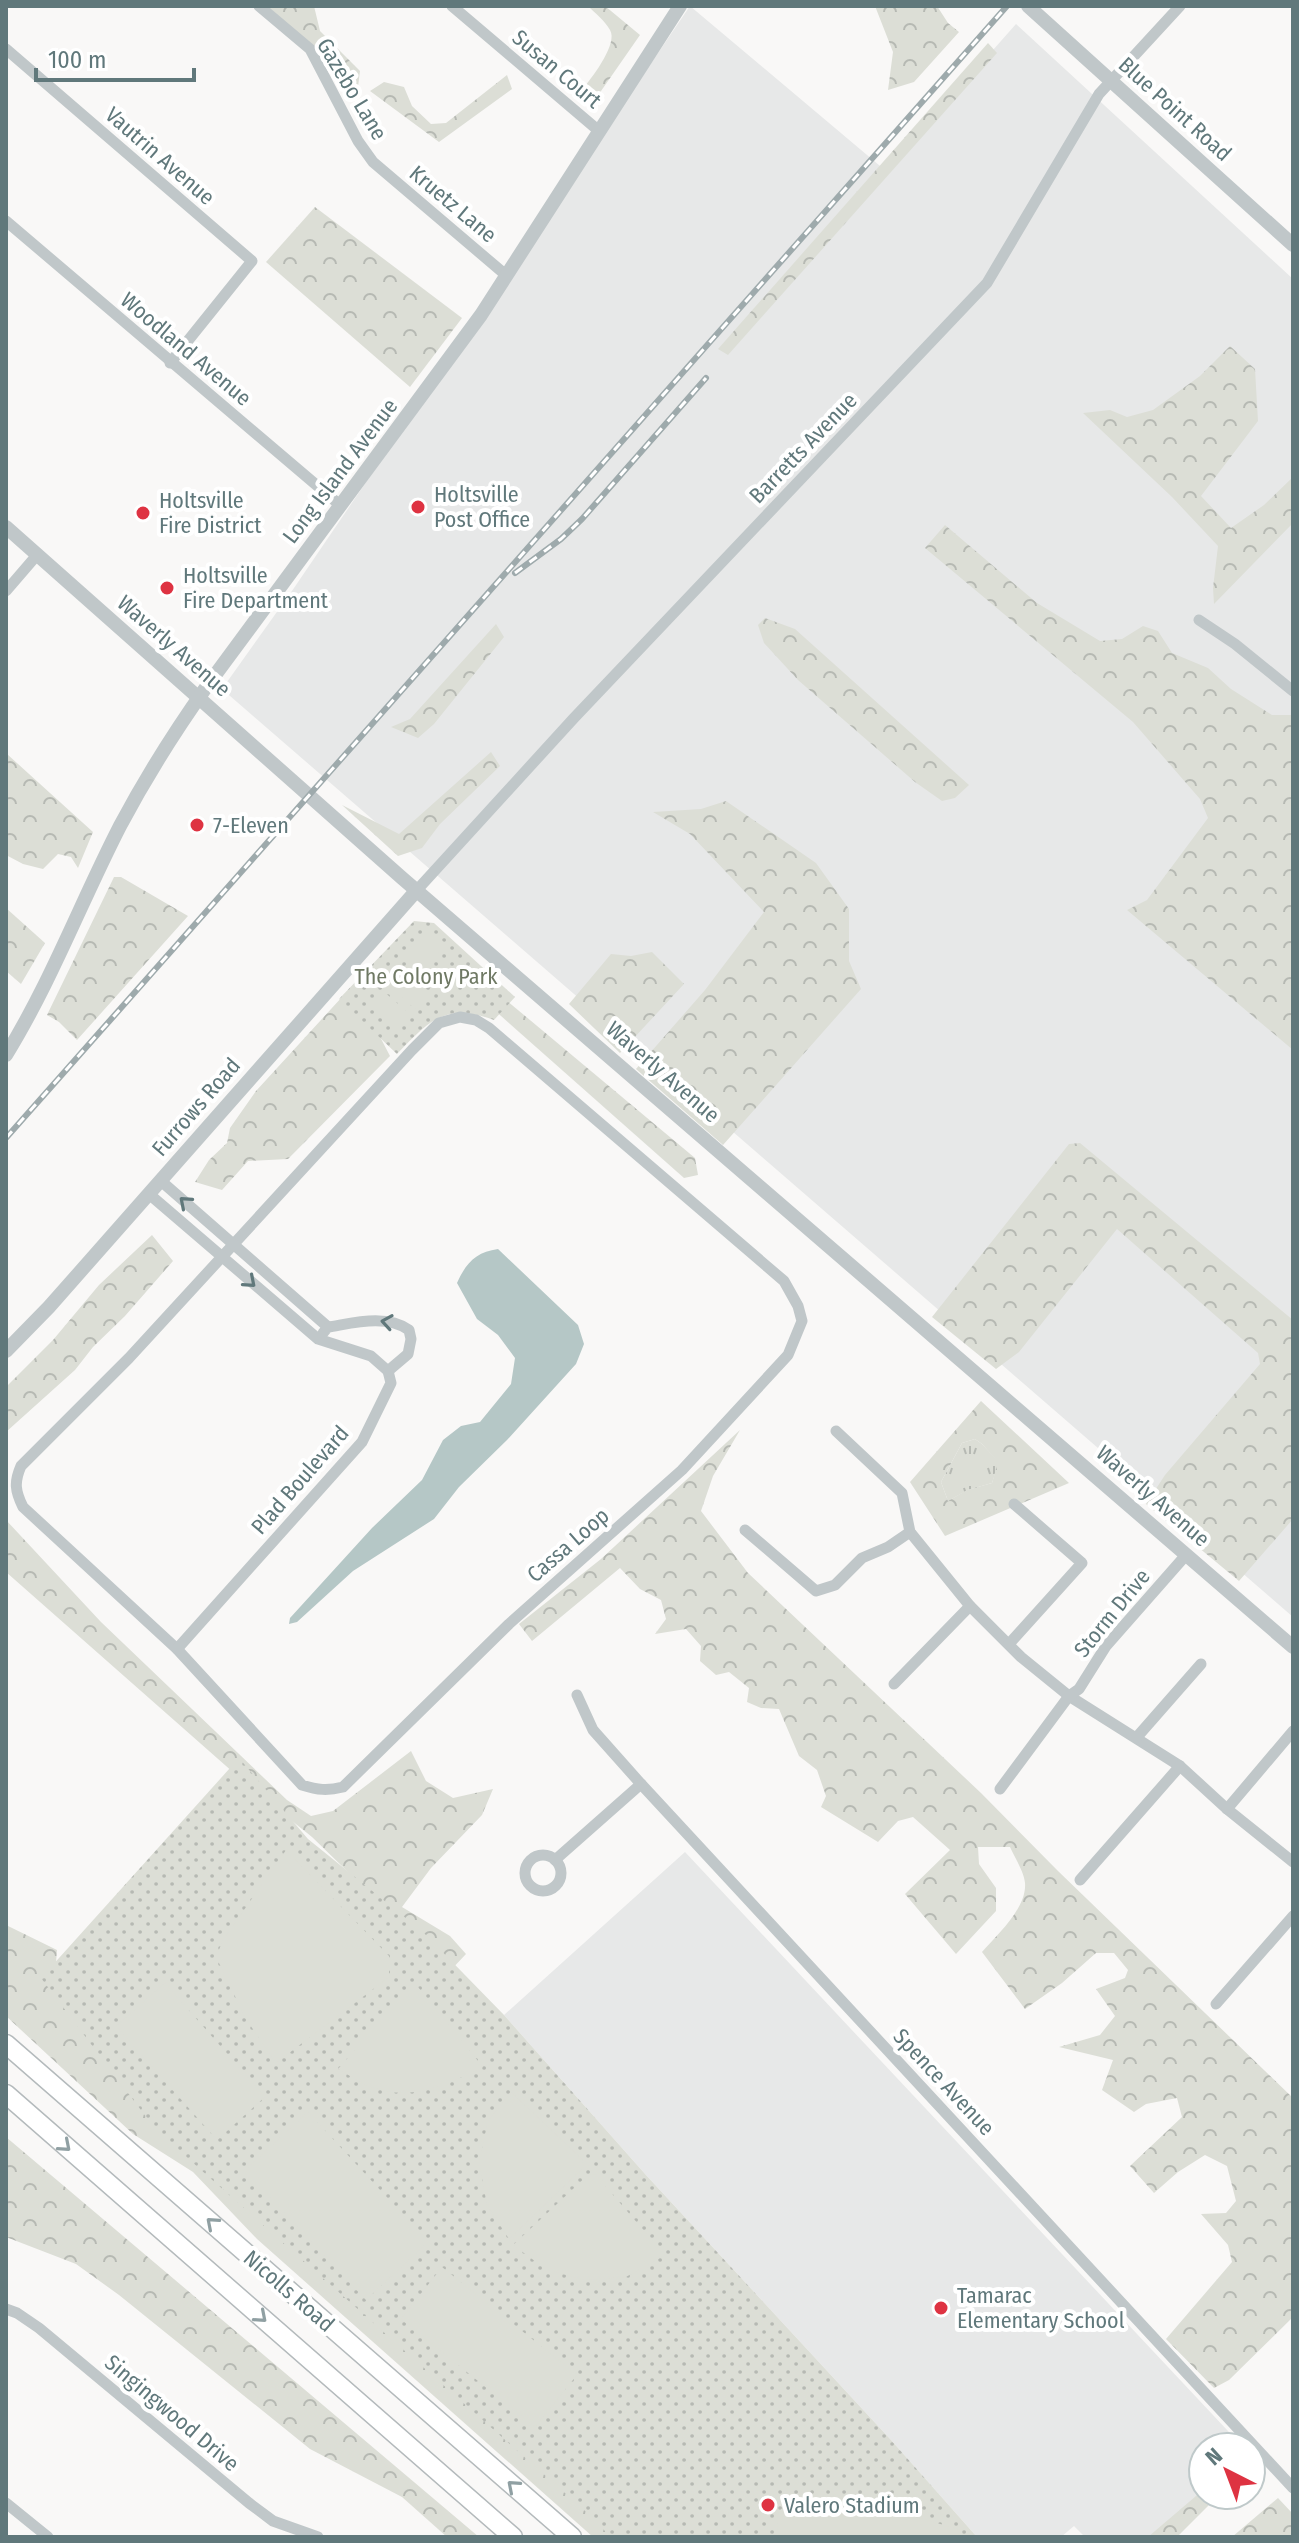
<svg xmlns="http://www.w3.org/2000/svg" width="1299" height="2543" font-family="'Fira Sans Condensed',sans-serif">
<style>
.built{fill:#e7e8e8}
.grass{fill:url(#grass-tufts)}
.forest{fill:url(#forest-crowns);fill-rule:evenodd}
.park{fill:url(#park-dots)}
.garden{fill:#dcded6}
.water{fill:#b5c7c6}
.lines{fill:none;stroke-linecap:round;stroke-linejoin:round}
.trunk-casing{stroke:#b4babc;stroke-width:21}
.minor{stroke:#c0c7c9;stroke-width:11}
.tertiary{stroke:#c0c7c9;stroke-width:14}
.trunk{stroke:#fff;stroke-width:18}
.rail-casing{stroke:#9eaaac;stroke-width:6}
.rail{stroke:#fff;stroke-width:3;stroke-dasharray:9;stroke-linecap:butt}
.oneway{stroke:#60787b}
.oneway2{stroke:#90a0a3}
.poi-dot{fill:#de3342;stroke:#fff;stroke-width:3}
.labels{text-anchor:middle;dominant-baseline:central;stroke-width:8;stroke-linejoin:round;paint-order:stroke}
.street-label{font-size:22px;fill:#60787b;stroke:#fff}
.poi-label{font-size:22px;fill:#60787b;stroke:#fff;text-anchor:start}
.park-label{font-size:22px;fill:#6f7964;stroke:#fff}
</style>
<defs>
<pattern id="grass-tufts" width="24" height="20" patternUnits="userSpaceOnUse" patternTransform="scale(2)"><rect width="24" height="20" fill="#dcded6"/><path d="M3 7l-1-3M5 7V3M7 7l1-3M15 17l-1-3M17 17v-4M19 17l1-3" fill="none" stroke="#b6b9b3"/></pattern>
<pattern id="forest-crowns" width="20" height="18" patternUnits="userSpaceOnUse" patternTransform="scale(2)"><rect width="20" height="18" fill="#dcded6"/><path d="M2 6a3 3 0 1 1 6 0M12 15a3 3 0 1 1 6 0" fill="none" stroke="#b6b9b3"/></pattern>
<pattern id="park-dots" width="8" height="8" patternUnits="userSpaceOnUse" patternTransform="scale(2)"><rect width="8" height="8" fill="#dcded6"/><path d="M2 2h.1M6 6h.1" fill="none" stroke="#b6b9b3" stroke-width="1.8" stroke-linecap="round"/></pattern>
</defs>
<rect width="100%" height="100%" fill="#f9f8f7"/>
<g class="built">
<polygon points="690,6 886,171 1016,24 1293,279 1293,1617 222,689 294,588"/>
<polygon points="685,1852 1243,2447 1203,2447 1203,2495 1162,2537 1085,2537 1074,2526 1061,2537 977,2537 891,2440 646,2175 504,2015"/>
</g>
<polygon class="grass" points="975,1439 982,1444 999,1462 992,1483 968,1490 948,1501 941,1482 962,1443"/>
<g class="forest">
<polygon points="267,6 314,6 320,31 360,71 358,87"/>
<path d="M588,6h17l35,29 -48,69 -7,-18c9,-11 33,-43 25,-56 -5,-9 -15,-17 -22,-24z"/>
<polygon points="875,6 937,6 948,23 959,32 914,82 888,90 893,52"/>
<polygon points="988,43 997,53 728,355 718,349"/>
<polygon points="507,75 512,89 439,142 370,91 384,82 404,87 412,106 431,124 446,123"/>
<polygon points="315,207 462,318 410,387 266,262"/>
<polygon points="1230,346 1255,369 1258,421 1201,496 1231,528 1264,505 1293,477 1293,523 1214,604 1213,588 1218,546 1172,497 1083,413 1110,410 1127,417 1153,410 1200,376"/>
<polygon points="945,525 1037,603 1100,641 1122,639 1143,626 1158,631 1172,653 1208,668 1231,689 1272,715 1293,715 1293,1050 1127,910 1147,900 1208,818 1200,799 1133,722 925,548"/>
<polygon points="765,618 795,629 969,785 955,798 942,801 915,782 798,680 764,643 758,625"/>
<polygon points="496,624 504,637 434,724 418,738 391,727 410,719"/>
<polygon points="491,752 500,766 440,824 422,848 398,856 342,805 399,834"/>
<polygon points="7,754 93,832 78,868 71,857 58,854 43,869 23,864 6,855"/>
<polygon points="726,801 816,863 849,909 849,961 861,989 723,1145 636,1069 705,990 764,912 690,834 653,812 701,809"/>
<polygon points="114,877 121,877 188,916 77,1040 59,1022 47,1015"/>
<polygon points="6,908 45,943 21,984 6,971"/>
<polygon points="652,952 684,984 620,1053 569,1004 611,954 631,956"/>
<polygon points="463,964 695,1158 698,1175 684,1178 457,977"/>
<polygon points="353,985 390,1056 288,1159 248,1161 222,1190 195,1182 209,1160 227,1143 230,1128 256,1091"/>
<polygon points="1080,1143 1293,1320 1293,1519 1239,1581 1146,1504 1165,1475 1260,1364 1258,1353 1117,1229 1019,1352 996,1369 932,1317 1069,1144"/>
<polygon points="152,1235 173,1261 125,1316 93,1347 75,1370 6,1432 6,1387 53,1340 99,1285"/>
<path d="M981,1401l88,82 -124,53 -35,-54zM975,1439l7,5 16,18 -6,21 -25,7 -19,11 -7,-19 21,-39z"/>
<path d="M740,1430l-27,46 -12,35 47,62 233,220 77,78 235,227v219l-64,63 -15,8 -48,-49 66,-77 -4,-17 -27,-31 25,-1 10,-12 -9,-35 -22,-11 -27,17 -24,21 -24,-27 52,-49 -5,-19 -31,6 -12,8 -32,-22 11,-30 -54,-13 41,-12 15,-19 -19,-27 29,-11 3,-8 -14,-17h-18l-34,30 -37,26 -43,-57c15,-17 45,-44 43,-69 -1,-11 -10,-25 -15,-36h-32l1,17 17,24v23l-40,43 -51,-60 45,-44 -37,-33 -15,4 -20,21 -57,-35 5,-11 -9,-26 -18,-14 -20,-47 -18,-1 -14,-6 2,-14 -20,-16 -13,3 -16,-14 1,-15 -15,-17 -31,5 11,-15 -5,-19 -21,-11 -20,-21 -88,73 -13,-17 82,-65z"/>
<polygon points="6,1520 101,1622 287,1800 311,1816 333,1811 411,1751 426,1781 453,1798 493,1789 482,1815 431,1868 402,1907 450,1936 466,1954 450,1971 312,1837 251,1788 6,1572"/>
<polygon points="6,1925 57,1950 54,1990 659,2537 593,2537 257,2239 193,2172 133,2134 6,2016"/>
<polygon points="6,2137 479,2537 447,2537 402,2497 310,2449 119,2295 76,2264 6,2237"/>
<polygon points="1203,2490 1203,2495 1219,2495 1177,2537 1148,2537"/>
<polygon points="1278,2498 1293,2514 1293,2537 1232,2537"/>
</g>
<g class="park">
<path d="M414,921l20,2 81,74 -21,23c-49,-18 -64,0 -97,34l-58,-55z"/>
<polygon points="239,1758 308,1839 423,1932 504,2015 646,2175 891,2440 977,2537 611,2537 583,2509 156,2130 41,1978"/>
</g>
<g class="garden">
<polygon points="428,928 446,944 422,971 404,955"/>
<polygon points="398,972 427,996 415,1009 387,985"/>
<polygon points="382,990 411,1015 399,1027 371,1003"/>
<polygon points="286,1850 389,1956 389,1977 276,2063 246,2019 218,1961 218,1952 223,1940"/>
<polygon points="165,1983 265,2097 217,2140 116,2026"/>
<path d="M410,1987h8l65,80c-36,18 -72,35 -112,20 -11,-4 -22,-12 -33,-18z"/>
<polygon points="511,2092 583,2160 582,2169 509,2239 487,2205 479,2162 488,2121"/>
<polygon points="308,2112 428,2242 366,2300 245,2170"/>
<polygon points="595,2174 665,2255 626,2277 586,2280 547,2270 513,2245 588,2175"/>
<polygon points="442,2267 577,2375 535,2427 401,2319"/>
<polygon points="794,2498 854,2499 961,2530 961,2537 777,2537 778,2512"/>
</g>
<path class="water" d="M498,1249l80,76 6,19 -8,20 -69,76 -48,47 -25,32 -81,52 -56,51 -8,2 1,-6 82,-90 50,-48 21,-40 18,-14 19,-4 31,-38 4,-26 -17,-23 -21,-16 -20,-36c9,-20 19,-31 41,-34z"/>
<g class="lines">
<defs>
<g id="trunk">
<polyline points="6,2044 572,2537"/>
<polyline points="6,2094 513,2537"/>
</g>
</defs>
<use href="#trunk" class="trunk-casing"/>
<g class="minor">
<polyline points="259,6 310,49 358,141 373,162 507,276"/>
<polyline points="452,6 599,131"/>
<polyline points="6,49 252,261 170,363"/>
<polyline points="6,221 341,506"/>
<polyline points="6,591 37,555"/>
<polyline points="1199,620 1235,644 1293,691"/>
<polyline points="417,890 574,718 987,283 1099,94 1180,6"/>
<path d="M460,1017l16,3 13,8 295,253 14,25 4,15 -14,34 -106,115 -173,154 -166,163c-16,4 -25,3 -41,-2l-125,-136 -154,-142c-8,-16 -9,-25 -2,-41l108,-108 283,-308 27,-27z"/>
<polyline points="161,1181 328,1327"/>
<polyline points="149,1194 318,1339 371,1356 388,1371 391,1383 362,1442 177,1649"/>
<path d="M323,1333l5,-6c26,-4 58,-13 81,3l2,9 -3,15 -20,17"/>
<polyline points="836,1431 902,1493 910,1532 970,1606 1021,1657 1069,1696 1180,1766 1227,1809 1293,1862"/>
<polyline points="745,1530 816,1591 835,1585 862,1558 888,1547 910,1532"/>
<polyline points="1009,1644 1082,1563 1014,1504"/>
<polyline points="894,1684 970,1606"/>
<polyline points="577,1695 593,1730 641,1784 1293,2488"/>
<polyline points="1137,1737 1201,1664"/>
<polyline points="1000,1789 1069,1696 1079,1689 1106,1646 1186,1555"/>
<polyline points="1227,1809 1293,1731"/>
<circle cx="543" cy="1873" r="18"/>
<polyline points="555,1860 641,1784"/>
<polyline points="1080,1880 1180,1766"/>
<polyline points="1216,2004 1293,1916"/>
<polyline points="6,2309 17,2313 39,2328 249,2503 273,2521 318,2537"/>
<polyline points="6,2503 48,2537"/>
</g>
<g class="tertiary">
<polyline points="1028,6 1293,245"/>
<polyline points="6,527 402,878 1293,1647"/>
<path d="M6,1055c45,-73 75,-153 114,-229 26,-49 55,-95 87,-140l274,-371 199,-309"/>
<polyline points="6,1351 49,1307 417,890"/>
</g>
<use href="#trunk" class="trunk"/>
<defs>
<g id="rail">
<polyline points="515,573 561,539 582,519 706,378"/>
<polyline points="6,1138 1007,6"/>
</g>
</defs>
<use href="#rail" class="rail-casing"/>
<use href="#rail" class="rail"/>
</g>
<defs><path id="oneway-chevron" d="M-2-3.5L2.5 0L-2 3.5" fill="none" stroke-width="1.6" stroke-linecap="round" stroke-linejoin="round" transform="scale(2)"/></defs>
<g class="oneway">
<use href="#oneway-chevron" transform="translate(185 1202) rotate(-139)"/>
<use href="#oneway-chevron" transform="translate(250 1282) rotate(41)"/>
<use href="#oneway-chevron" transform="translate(387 1322) rotate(-171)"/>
</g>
<g class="oneway2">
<use href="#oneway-chevron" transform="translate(65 2146) rotate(41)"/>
<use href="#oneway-chevron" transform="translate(212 2223) rotate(-139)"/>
<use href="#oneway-chevron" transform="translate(261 2317) rotate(41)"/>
<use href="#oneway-chevron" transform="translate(513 2486) rotate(-139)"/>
</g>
<g class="poi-dot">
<circle cx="418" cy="507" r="8"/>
<circle cx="143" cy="513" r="8"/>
<circle cx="167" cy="588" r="8"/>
<circle cx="197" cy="825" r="8"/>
<circle cx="941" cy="2308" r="8"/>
<circle cx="768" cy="2505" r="8"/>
</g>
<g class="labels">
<g class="street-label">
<text transform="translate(557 69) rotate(40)">Susan Court</text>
<text transform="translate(352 89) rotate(59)">Gazebo Lane</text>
<text transform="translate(1175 109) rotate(42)">Blue Point Road</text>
<text transform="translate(160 156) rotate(41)">Vautrin Avenue</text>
<text transform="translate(453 204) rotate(40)">Kruetz Lane</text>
<text transform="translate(186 349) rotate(40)">Woodland Avenue</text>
<text transform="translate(803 448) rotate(-46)">Barretts Avenue</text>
<text transform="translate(340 471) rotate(-53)">Long Island Avenue</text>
<text transform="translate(174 646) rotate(41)">Waverly Avenue</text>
<text transform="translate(663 1072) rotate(41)">Waverly Avenue</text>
<text transform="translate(196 1107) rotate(-49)">Furrows Road</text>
<text transform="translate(300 1480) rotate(-49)">Plad Boulevard</text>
<text transform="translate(1153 1496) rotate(41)">Waverly Avenue</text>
<text transform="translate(568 1545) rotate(-41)">Cassa Loop</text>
<text transform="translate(1112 1613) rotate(-51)">Storm Drive</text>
<text transform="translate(944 2082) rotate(47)">Spence Avenue</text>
<text transform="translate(289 2291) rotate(41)">Nicolls Road</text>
<text transform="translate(172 2413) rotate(40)">Singingwood Drive</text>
</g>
<g class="poi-label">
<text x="434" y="494">Holtsville<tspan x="434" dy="25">Post Office</tspan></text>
<text x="159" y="500">Holtsville<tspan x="159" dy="25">Fire District</tspan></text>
<text x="183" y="575">Holtsville<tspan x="183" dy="25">Fire Department</tspan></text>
<text x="213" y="825">7-Eleven</text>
<text x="957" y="2295">Tamarac<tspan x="957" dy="25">Elementary School</tspan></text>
<text x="784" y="2505">Valero Stadium</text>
</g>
<g class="park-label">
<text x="426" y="976">The Colony Park</text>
</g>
</g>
<rect width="1299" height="2543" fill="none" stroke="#60787b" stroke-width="16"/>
<g transform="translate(1227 2471) rotate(318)"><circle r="38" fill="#ffffff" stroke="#bfc9ca" stroke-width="2"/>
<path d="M0-6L14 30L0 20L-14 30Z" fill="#de3342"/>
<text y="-12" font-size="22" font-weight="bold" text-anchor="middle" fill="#60787b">N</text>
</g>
<path d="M36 68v12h158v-12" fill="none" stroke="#60787b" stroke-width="4"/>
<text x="48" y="68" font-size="24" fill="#60787b" stroke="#ffffff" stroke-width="6" paint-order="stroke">100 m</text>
</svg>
